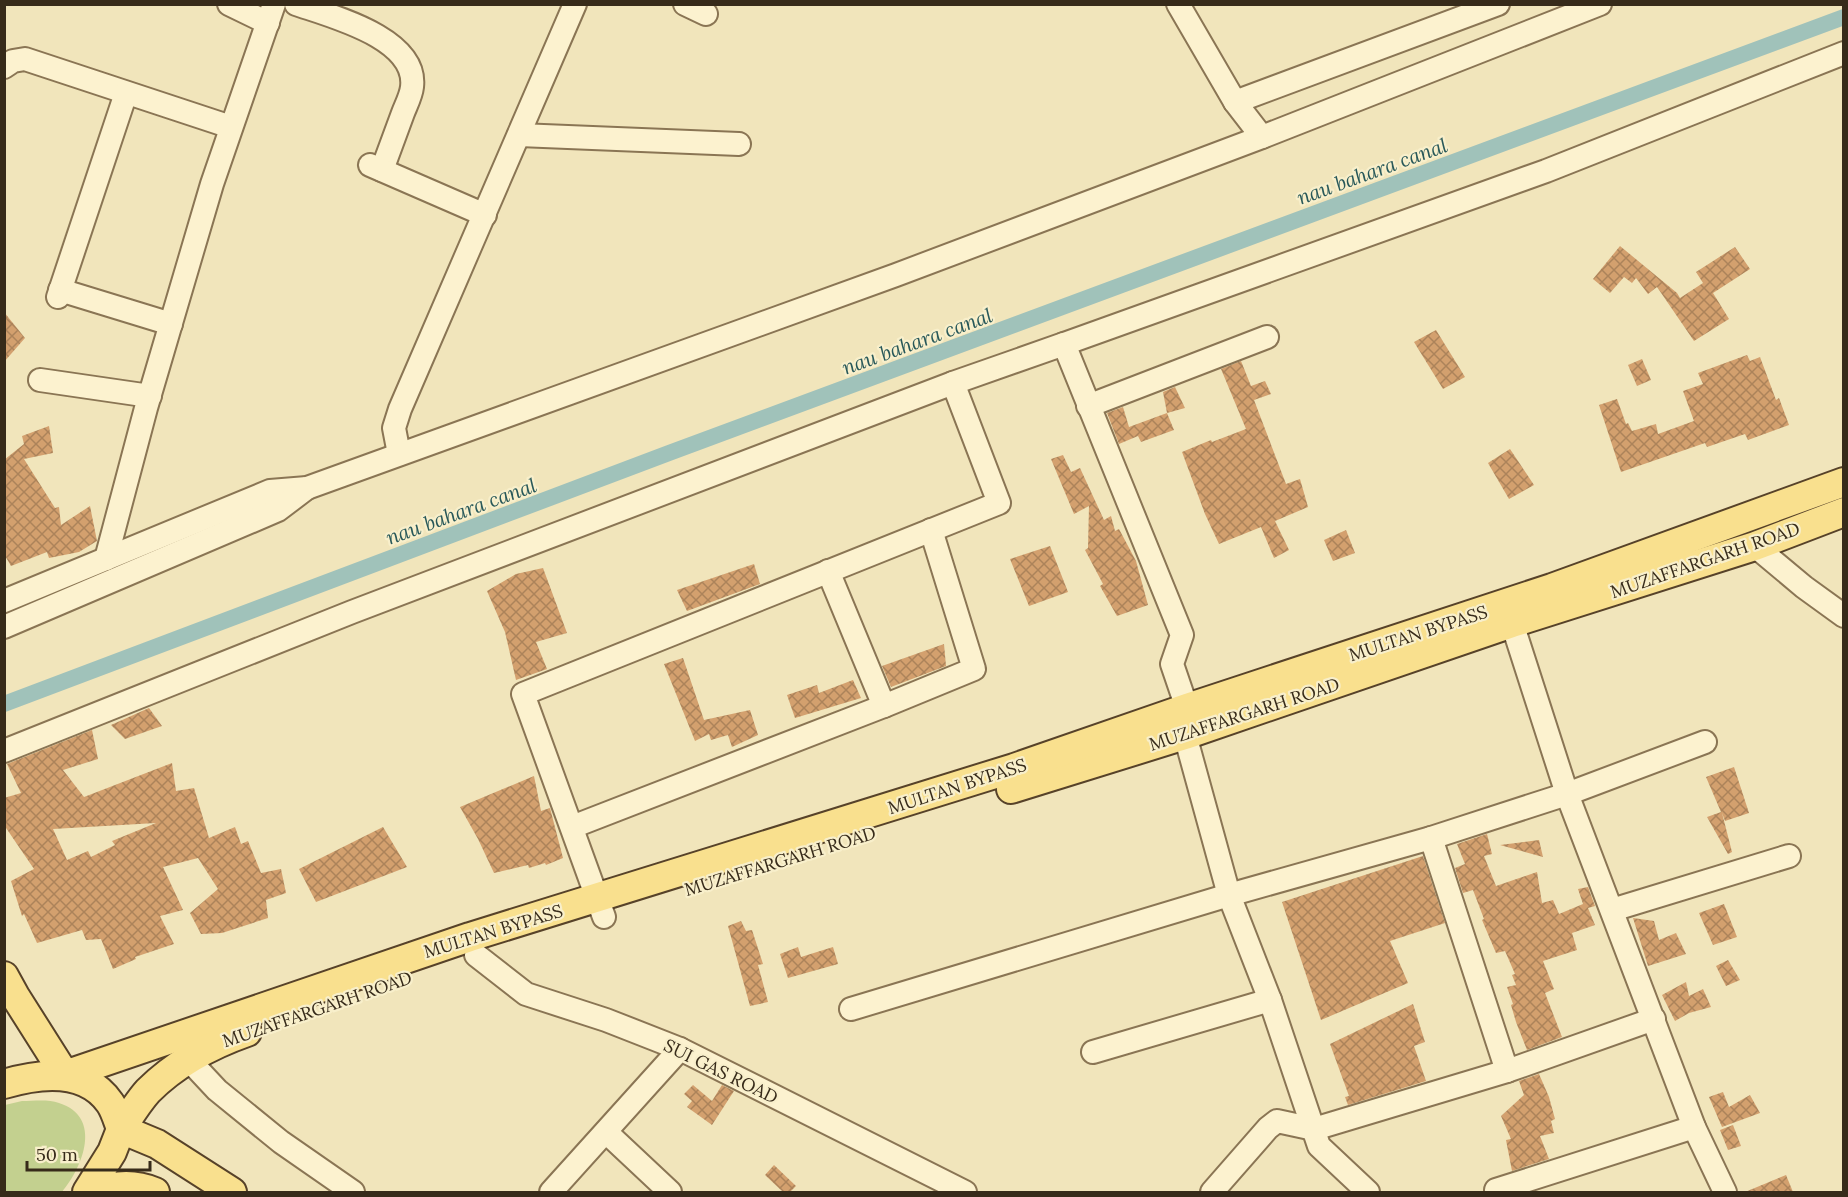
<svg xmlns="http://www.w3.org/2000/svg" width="1848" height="1197" font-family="Lora,serif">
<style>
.grass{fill:#c3d08f}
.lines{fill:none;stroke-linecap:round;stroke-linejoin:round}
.canal{stroke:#a0c2ba;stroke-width:16}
.building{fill:url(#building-cross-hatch);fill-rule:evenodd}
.minor-casing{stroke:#8a7554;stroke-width:26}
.major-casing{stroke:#574229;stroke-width:32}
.minor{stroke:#fcf2cf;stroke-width:22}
.major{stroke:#f9e08e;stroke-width:28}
.labels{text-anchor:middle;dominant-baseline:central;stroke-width:4.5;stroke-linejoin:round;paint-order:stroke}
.street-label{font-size:18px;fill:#372b1a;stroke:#f8efcb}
.water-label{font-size:20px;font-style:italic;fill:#285859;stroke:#f8efcb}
</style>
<defs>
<pattern id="building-cross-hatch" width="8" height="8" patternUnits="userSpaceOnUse" patternTransform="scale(1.5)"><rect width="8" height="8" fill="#d3a06e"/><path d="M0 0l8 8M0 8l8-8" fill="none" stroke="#ac835a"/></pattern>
</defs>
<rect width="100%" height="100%" fill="#f1e5bb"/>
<path class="grass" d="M22,1101c12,0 26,-2 37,2 44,14 24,64 3,89h-57v-87z"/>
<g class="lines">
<polyline class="canal" points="4,704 669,453 1844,17"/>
</g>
<g class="building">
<polygon points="1620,246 1677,293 1680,298 1703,283 1696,272 1735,247 1750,269 1713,293 1729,319 1694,341 1657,287 1648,294 1636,278 1632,283 1624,277 1610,293 1593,279"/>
<polygon points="4,312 25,338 4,362"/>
<polygon points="1436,330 1465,377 1443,389 1414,342"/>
<polygon points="1747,355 1750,361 1760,357 1776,400 1779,398 1789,425 1748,440 1745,434 1707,447 1705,443 1621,472 1599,405 1617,399 1626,424 1628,423 1632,431 1656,424 1658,434 1694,421 1683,391 1703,384 1698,373"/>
<polygon points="1642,359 1651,380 1637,386 1628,365"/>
<polygon points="1241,361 1251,386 1265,381 1271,394 1254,400 1286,484 1300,479 1308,507 1275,521 1289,550 1274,558 1261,527 1219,544 1205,514 1182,452 1211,440 1212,442 1246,429 1221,369"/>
<polygon points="1175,387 1185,408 1167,413 1163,392"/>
<polygon points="1123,407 1129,427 1167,413 1174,430 1141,442 1138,436 1119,444 1107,413"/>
<polygon points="49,426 53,453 24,459 55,508 59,507 61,525 90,506 97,541 79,552 49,558 47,552 11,566 4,554 4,460 24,444 22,436"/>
<polygon points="1510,449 1534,485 1509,499 1488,463"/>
<polygon points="1063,455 1071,472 1080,468 1104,520 1111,516 1115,531 1119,529 1136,561 1148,605 1117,616 1100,586 1103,584 1085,550 1088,548 1089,506 1074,514 1051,459"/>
<polygon points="1346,530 1355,553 1333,561 1324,540"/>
<polygon points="1050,546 1068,592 1029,606 1010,559"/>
<polygon points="754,564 760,584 687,611 677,590"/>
<polygon points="543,568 567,633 536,642 547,669 516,680 505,632 487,591 516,574"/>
<polygon points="944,644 946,666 891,687 882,666"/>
<polygon points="683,658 704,720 750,710 758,735 732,747 728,735 711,740 709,734 695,741 664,664"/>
<polygon points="853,680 861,698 795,718 787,695 817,685 819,693"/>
<polygon points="149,708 162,726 125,739 111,725"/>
<path d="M92,730l6,29 -35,11 21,27 88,-34 4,28 18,-3 15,50 26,-11 6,17 7,-3 13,32 20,-4 5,24 -20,7 2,18 -46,15 -21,1 -11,-21 28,-24 -20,-31 -35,9 20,43 -23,6 14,28 -39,13 1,2 -23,10 -12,-30 -15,1 -4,-10 -45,13 -13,-29 -2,2 -11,-35 23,-12 -30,-44v-27l17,-5 -14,-29zM156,823l-44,18 3,4 -24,12 -3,-6 -21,9 -14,-31z"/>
<polygon points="1734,767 1749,813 1725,821 1722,813 1732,852 1728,854 1707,817 1721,812 1706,777"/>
<polygon points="534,776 541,811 550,808 563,858 546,865 545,863 529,868 528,865 494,873 478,839 460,807"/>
<polygon points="383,827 407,867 316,902 299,869"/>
<polygon points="1487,834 1492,854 1484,856 1496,886 1537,872 1542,903 1553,900 1559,914 1583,904 1578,889 1588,887 1595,906 1588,908 1595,925 1572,933 1577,950 1543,961 1554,989 1545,993 1562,1037 1527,1050 1516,1022 1511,1005 1513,1004 1507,987 1516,985 1512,975 1515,974 1505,951 1496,953 1482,920 1484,919 1473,890 1463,893 1455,868 1465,864 1457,844"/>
<polygon points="1539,840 1543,857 1500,845"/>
<polygon points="1423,856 1445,923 1390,941 1408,983 1321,1020 1282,902"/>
<polygon points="1724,904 1737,937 1713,945 1699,913"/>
<polygon points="1633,918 1654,921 1659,940 1676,933 1686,954 1648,966"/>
<polygon points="741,921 746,931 752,930 763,964 758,965 768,1002 750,1006 728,926"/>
<polygon points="798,947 801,957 833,947 838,964 788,978 780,954"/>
<polygon points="1728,960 1740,980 1726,986 1716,966"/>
<polygon points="1686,982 1689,996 1703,989 1711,1007 1689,1013 1675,1021 1662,995"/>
<polygon points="1413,1004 1425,1042 1414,1046 1426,1081 1348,1105 1345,1097 1349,1096 1330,1044"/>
<polygon points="1539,1074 1549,1097 1555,1119 1551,1121 1554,1133 1540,1136 1549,1159 1512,1171 1506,1140 1511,1139 1501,1116 1524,1095 1519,1081"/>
<polygon points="693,1085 712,1101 722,1085 734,1091 712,1125 687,1107 692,1101 684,1094"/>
<polygon points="1723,1092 1729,1107 1750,1095 1760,1113 1722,1127 1709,1097"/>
<polygon points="1733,1125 1741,1146 1728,1150 1720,1130"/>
<polygon points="774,1165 796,1186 790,1192 783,1192 765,1175"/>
<polygon points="1786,1175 1793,1192 1745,1192"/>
</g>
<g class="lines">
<defs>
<g id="minor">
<polyline points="229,4 268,23"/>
<path d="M296,4c35,12 122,34 116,83 -1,9 -6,18 -9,26 -7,19 -14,38 -21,57"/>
<polyline points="685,4 706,14"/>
<polyline points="1178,4 1235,102 1262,137"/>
<polyline points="4,67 13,61 25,59 231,127"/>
<polyline points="1235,102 1498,4"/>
<polyline points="519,135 739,144"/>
<polyline points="370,165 485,215"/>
<polyline points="60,290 171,324"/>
<polyline points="58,297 126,93"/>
<polyline points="1064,344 1546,171 1844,53"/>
<polyline points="40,380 150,396"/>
<polyline points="953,383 1064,344 1182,635 1172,664 1187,708"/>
<polyline points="1088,406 1267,337"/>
<polyline points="399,454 394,428 400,409 575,4"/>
<polyline points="1755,546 1804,587 1844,616"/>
<polyline points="106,559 146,408 212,184 274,4"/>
<polyline points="828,571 884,706 974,669 931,530"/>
<polyline points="4,601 270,491 307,488 896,275 1262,137 1600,4"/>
<polyline points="1512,623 1567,794 1694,1127 1725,1192"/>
<polyline points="4,627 278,510 307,488"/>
<polyline points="1185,735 1229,895 1270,1000 1319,1146 1368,1192"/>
<polyline points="4,751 352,612 953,383 999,503 523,694 604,917"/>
<polyline points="572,827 884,706"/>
<polyline points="1431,838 1507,1071"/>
<polyline points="1612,910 1789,856"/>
<polyline points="476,955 526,994 606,1020 680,1049 965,1192"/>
<polyline points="851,1009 1229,895 1431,838 1567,794 1705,742"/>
<polyline points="1093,1052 1270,1000"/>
<polyline points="188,1059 217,1090 281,1142 353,1192"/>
<polyline points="606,1132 670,1192"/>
<polyline points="1496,1190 1694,1127"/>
<polyline points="551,1192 680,1049"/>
<polyline points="1212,1192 1268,1128 1277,1121 1314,1129 1507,1071 1654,1019"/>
</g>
<g id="major">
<polyline points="1011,789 1185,735 1512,623 1755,546 1844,512"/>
<polyline points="4,976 15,996 65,1075 470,937 1014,768 1187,708 1552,588 1844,482"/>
<path d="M4,1084c37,-11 82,-16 106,19 5,7 8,18 11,26l-9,23 -25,40"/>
<path d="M98,1192c19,-8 37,-8 57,0"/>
<path d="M232,1192l-75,-48 -36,-15c8,-12 17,-27 27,-38 27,-27 62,-46 99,-59"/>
</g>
</defs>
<use href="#minor" class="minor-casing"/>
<use href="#major" class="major-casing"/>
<use href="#minor" class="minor"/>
<use href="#major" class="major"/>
</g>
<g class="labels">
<g class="street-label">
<text transform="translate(1705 560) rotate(-19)">MUZAFFARGARH ROAD</text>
<text transform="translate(1418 633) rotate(-18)">MULTAN BYPASS</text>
<text transform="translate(1244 714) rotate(-18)">MUZAFFARGARH ROAD</text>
<text transform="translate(957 786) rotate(-18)">MULTAN BYPASS</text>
<text transform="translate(780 861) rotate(-17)">MUZAFFARGARH ROAD</text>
<text transform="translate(493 931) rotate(-17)">MULTAN BYPASS</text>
<text transform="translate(317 1009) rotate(-19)">MUZAFFARGARH ROAD</text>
<text transform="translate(721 1071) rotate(26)">SUI GAS ROAD</text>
</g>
<g class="water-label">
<text transform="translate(1372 171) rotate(-20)">nau bahara canal</text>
<text transform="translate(917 341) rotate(-20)">nau bahara canal</text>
<text transform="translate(461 511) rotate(-20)">nau bahara canal</text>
</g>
</g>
<rect width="1848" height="1197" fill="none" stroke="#372b1a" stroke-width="12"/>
<path d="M27 1161v9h123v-9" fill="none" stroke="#372b1a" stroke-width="3"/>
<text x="36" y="1161" font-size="18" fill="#372b1a" stroke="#f8efcb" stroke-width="4.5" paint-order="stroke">50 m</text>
</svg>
